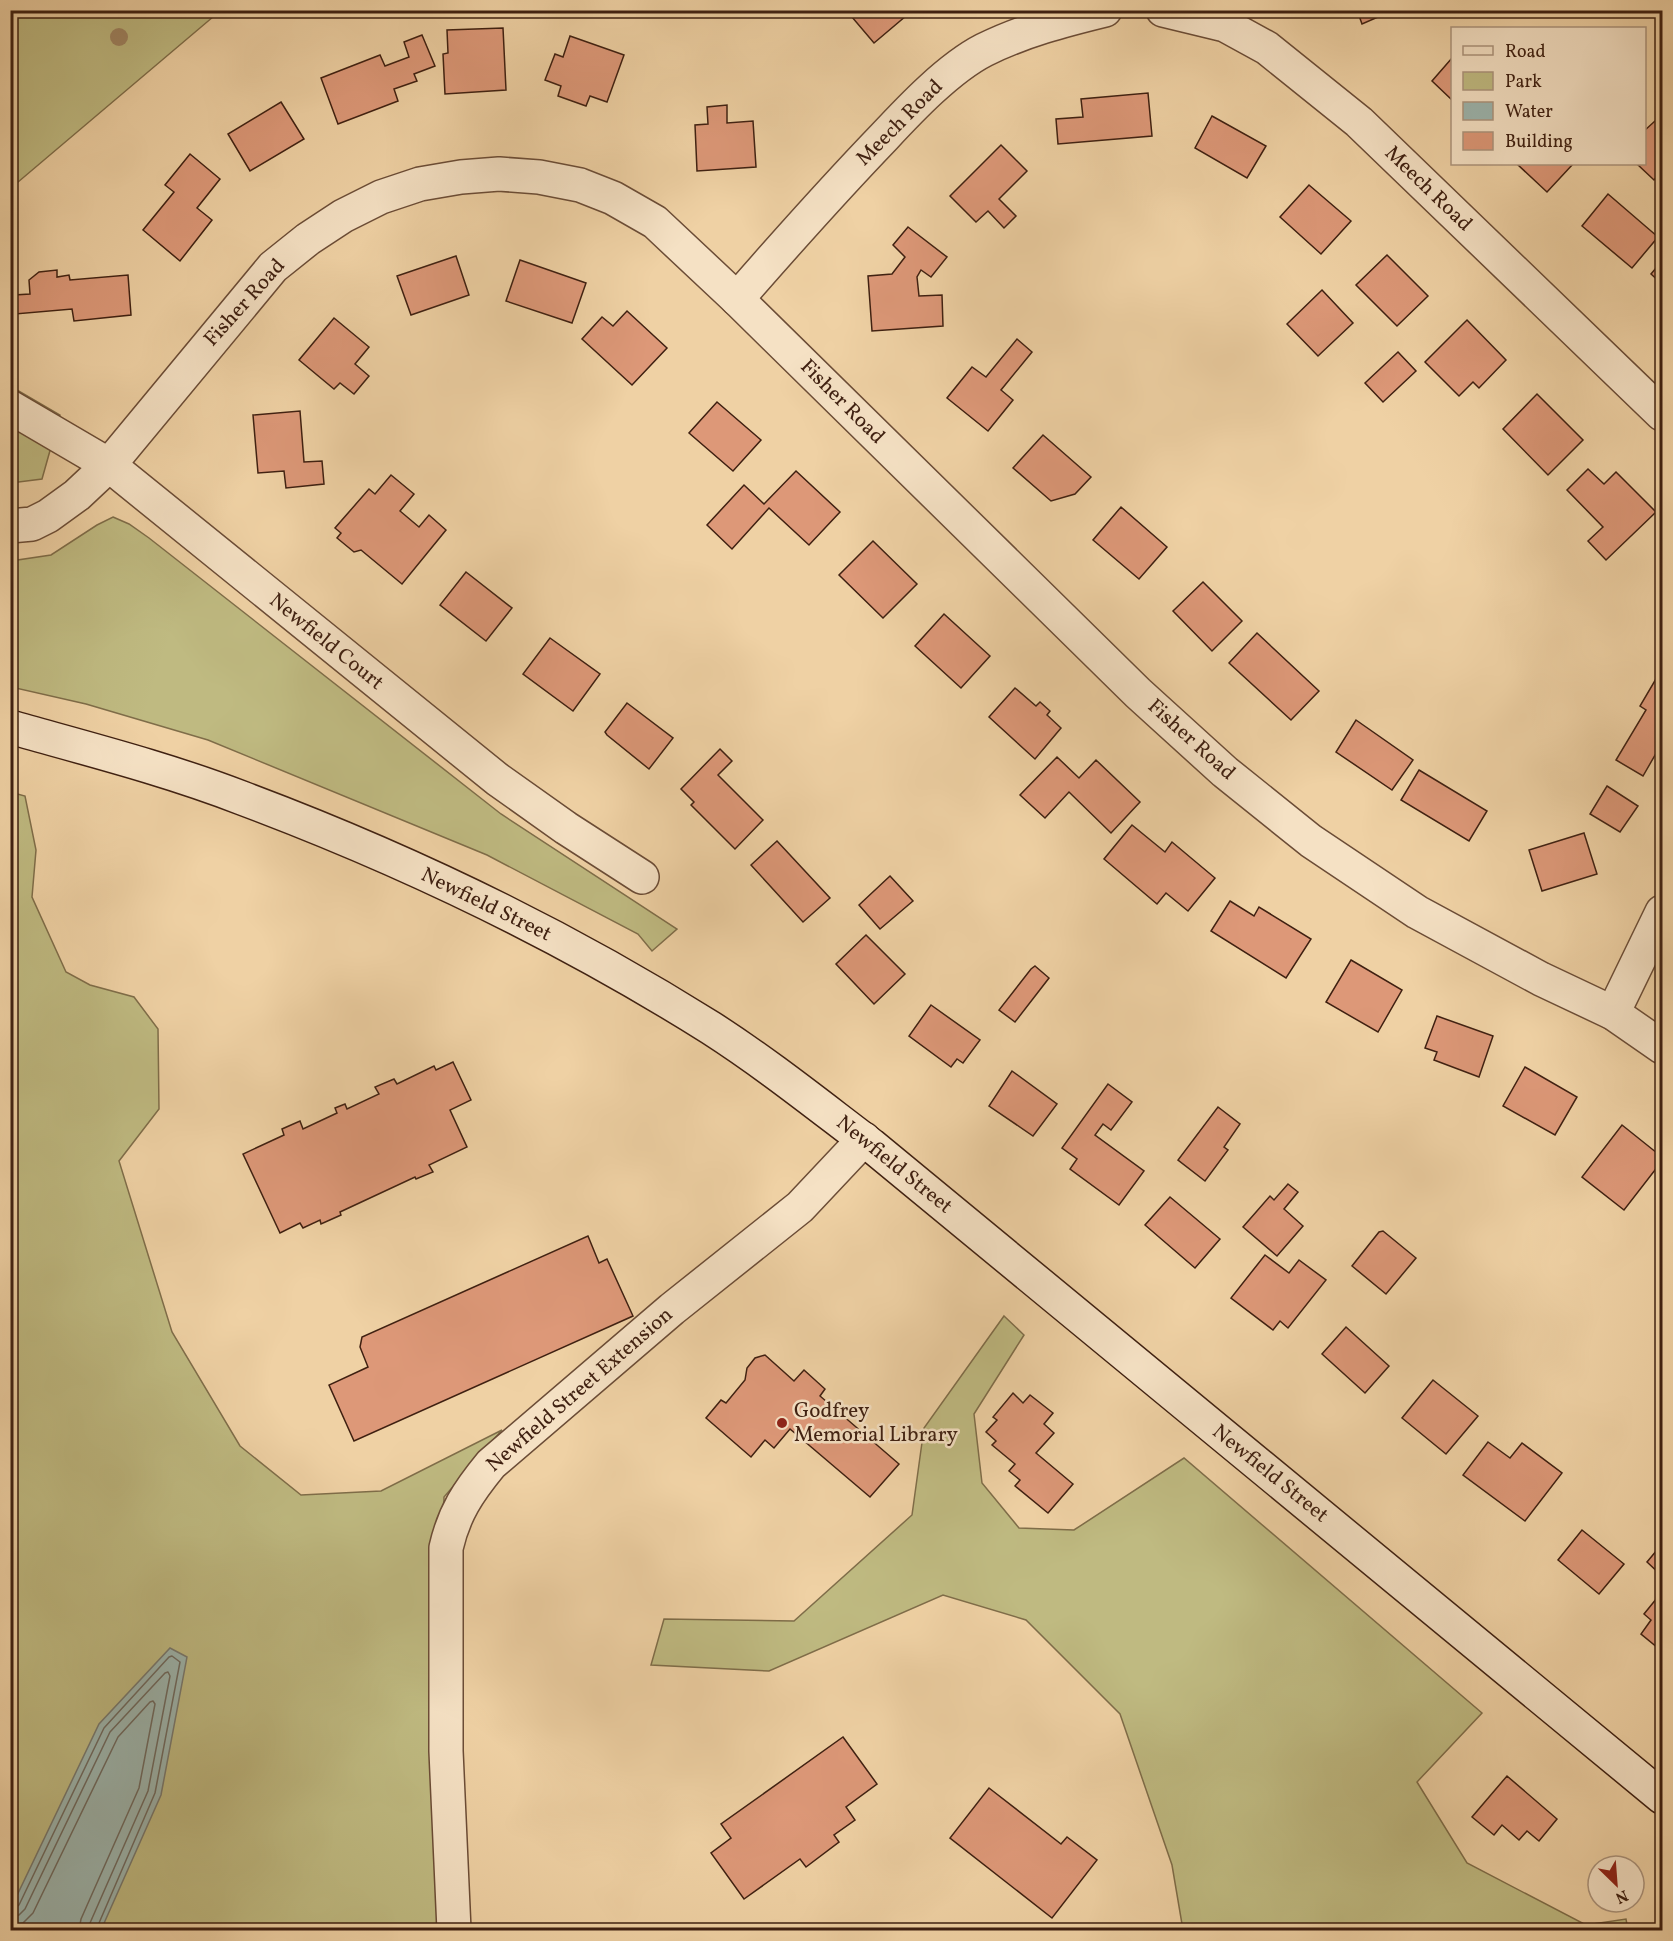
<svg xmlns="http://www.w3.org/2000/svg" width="1673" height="1941" font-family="Vollkorn,serif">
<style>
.green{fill:#bfba81;stroke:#7f6d49;stroke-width:1.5}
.water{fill:#9cb5ae;stroke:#77796f;stroke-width:1.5}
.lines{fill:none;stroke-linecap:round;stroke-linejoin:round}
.shore{stroke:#6e6a60;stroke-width:1.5}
.building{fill:#dd9878;stroke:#3f2011;stroke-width:1.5}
.street-casing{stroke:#6b4c36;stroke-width:36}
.secondary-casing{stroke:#3f2011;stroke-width:36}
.street{stroke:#f5e1c4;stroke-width:33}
.secondary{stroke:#f5e1c4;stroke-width:33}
.tree{fill:#a08563}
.poi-dot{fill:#8f2418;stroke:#f5e1c4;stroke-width:2}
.labels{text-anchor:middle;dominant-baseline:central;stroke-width:5;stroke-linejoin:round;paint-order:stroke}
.street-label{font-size:21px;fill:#3f2011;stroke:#f5e1c4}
.poi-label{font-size:21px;fill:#3f2011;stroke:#f5e1c4;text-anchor:start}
</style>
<rect width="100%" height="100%" fill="#efd1a4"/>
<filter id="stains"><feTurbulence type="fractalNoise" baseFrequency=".00333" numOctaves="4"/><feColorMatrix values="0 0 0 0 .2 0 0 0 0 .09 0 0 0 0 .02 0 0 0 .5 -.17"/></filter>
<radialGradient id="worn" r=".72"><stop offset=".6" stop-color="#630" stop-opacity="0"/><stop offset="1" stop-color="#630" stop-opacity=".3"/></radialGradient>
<g class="green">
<polygon points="11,10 220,10 220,11 11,188"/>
<polygon points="10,386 60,415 42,479 11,483"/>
<polygon points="113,517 129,524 149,538 501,814 677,929 652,951 638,934 487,855 208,740 86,704 11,687 11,561 51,555 97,525"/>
<polygon points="10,792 25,796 36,850 32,897 66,972 90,985 134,997 158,1029 159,1109 119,1161 172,1332 240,1446 301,1495 381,1491 502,1430 444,1497 437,1930 11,1930"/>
<polygon points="1004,1316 1024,1335 974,1414 982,1483 1019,1528 1074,1530 1184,1458 1482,1713 1417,1782 1467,1863 1586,1925 1626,1919 1628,1930 1183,1930 1172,1865 1120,1714 1026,1620 943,1595 769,1671 651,1665 664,1619 794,1621 912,1515 924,1428"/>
</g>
<polygon class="water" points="170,1648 187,1657 161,1795 101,1930 11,1930 11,1908 99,1724"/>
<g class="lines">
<g class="shore">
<polyline points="10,1909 15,1908 19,1905 104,1728 169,1657 172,1656 180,1662 155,1793 96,1930"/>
<polyline points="10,1916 19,1915 25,1909 110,1732 165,1673 168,1672 170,1676 148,1791 90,1923 88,1930"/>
<polyline points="10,1926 23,1923 33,1913 118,1737 150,1702 153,1701 155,1704 139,1788 81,1919 79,1930"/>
</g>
</g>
<g class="building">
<polygon points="846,10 913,10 874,43"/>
<polygon points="1357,10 1394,10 1362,24"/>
<polygon points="503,28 506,90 445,94 443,54 448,53 447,30"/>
<polygon points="422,35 435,66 414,74 417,81 394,89 398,101 338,124 321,78 380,55 385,66 409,57 404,42"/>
<polygon points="570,36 624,55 607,102 590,96 586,106 558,96 561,86 545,80 555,54 563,57"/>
<polygon points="1452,58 1452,100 1432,81"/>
<polygon points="1148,93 1152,136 1058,144 1056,119 1083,117 1081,99"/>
<polygon points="281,102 304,139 250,171 228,134"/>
<polygon points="727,105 727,123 753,121 756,167 697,171 695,125 708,124 707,107"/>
<polygon points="1212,116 1266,146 1247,178 1195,148"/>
<polygon points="1655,121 1662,128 1662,171 1654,180 1637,164 1644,164 1644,131"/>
<polygon points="1001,145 1027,171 999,199 1016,216 1004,228 988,211 976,222 950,196"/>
<polygon points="190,154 220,179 197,208 212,220 180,261 143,230 174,192 165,185"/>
<polygon points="1517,164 1573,164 1547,192"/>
<polygon points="1309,185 1351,221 1321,254 1280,217"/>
<polygon points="1608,194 1658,237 1632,268 1582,226"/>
<polygon points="908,227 947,257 931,277 921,270 917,277 919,296 942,295 943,326 872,331 868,276 892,274 905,257 893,245"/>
<polygon points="1387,255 1428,296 1397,326 1356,285"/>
<polygon points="456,256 469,295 411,315 397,276"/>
<polygon points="520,260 586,283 572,323 506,301"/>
<polygon points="1662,261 1662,284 1651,274"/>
<polygon points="57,270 57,277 69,275 70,280 128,275 131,315 74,321 72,309 15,314 14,295 30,294 29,280 39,272"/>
<polygon points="1322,290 1353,323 1318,356 1287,324"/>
<polygon points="627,311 667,348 632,385 582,339 602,317 613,326"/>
<polygon points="334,318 369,347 355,364 369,376 354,394 340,383 334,389 299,360"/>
<polygon points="1467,320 1506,360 1479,388 1473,382 1459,396 1425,362"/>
<polygon points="1017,339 1032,352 1001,390 1013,400 988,431 947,398 972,367 986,377"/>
<polygon points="1398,352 1416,371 1383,402 1365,383"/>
<polygon points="1537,394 1583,440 1548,475 1503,429"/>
<polygon points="717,402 761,440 733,471 689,433"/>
<polygon points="300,411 304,462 322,461 324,484 286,488 284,471 258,473 253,415"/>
<polygon points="1043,435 1091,477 1075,494 1051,501 1013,468"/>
<polygon points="1588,469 1604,484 1616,472 1656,512 1606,560 1588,541 1603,527 1567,490"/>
<polygon points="796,471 840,512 809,545 769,508 732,549 707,525 744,485 764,504"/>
<polygon points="391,475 414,494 400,511 419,527 429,515 446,530 402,584 361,550 354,552 337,538 341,533 335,528 369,489 375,494"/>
<polygon points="1121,507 1167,547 1139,579 1093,540"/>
<polygon points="873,541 917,584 883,618 839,575"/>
<polygon points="466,572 512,608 486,641 440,605"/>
<polygon points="1203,582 1242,621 1212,651 1173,611"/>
<polygon points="944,614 990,656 961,688 915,646"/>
<polygon points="1257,633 1319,691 1291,720 1229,663"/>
<polygon points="550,638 600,674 573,711 523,674"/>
<polygon points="1660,672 1662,673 1662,743 1643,776 1616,760 1646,710 1640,706"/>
<polygon points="1015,688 1036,706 1040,702 1050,711 1047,715 1061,728 1035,759 989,717"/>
<polygon points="627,703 673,738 649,769 607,735 605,732"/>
<polygon points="1356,720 1413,760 1392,790 1336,752"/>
<polygon points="720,749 732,761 718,775 763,820 735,849 691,805 694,802 681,789"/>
<polygon points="1057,757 1079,778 1096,760 1140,802 1111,833 1069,792 1045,818 1020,795"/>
<polygon points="1419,770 1487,811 1469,841 1401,800"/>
<polygon points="1607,786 1638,806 1620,832 1590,814"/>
<polygon points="1132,825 1165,852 1172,842 1215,878 1188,911 1166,893 1157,904 1104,859"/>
<polygon points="1584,833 1597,874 1542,891 1529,850"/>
<polygon points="777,841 830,898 803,922 751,865"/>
<polygon points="890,876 913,901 880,929 859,905"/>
<polygon points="1230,901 1254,916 1259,907 1311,939 1286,978 1211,931"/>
<polygon points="866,935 905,974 874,1004 836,964"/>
<polygon points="1351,960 1402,990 1378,1032 1326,1002"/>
<polygon points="1035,966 1049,978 1015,1022 999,1010 1031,969"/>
<polygon points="931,1005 980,1040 963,1063 957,1059 951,1067 909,1036"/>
<polygon points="1437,1016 1493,1036 1479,1077 1434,1060 1437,1052 1425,1048"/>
<polygon points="453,1062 471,1100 450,1110 467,1147 429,1165 433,1172 416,1179 415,1177 340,1212 341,1215 321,1224 320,1220 303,1228 300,1223 280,1233 243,1154 284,1135 282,1129 300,1121 303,1129 337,1113 335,1108 345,1104 347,1109 379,1094 375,1087 394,1079 397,1084 434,1066 436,1070"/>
<polygon points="1525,1067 1577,1097 1555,1135 1503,1106"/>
<polygon points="1012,1071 1057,1104 1033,1136 989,1106"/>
<polygon points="1108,1084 1132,1102 1111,1130 1103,1124 1095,1135 1144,1171 1119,1205 1070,1169 1077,1159 1062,1148"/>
<polygon points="1218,1107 1240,1124 1224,1147 1228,1150 1205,1181 1178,1160"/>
<polygon points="1622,1125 1662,1157 1662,1161 1624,1210 1582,1177"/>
<polygon points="1288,1184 1298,1192 1284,1209 1303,1226 1277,1256 1243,1227 1270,1196 1274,1200"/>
<polygon points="1170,1197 1220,1239 1195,1268 1145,1225"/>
<polygon points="1383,1231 1416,1258 1386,1294 1352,1266 1379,1232"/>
<polygon points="588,1236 599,1263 607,1259 633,1316 354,1441 329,1385 368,1367 360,1347 362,1337"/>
<polygon points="1265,1255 1289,1273 1299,1260 1326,1280 1288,1328 1280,1321 1273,1330 1231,1298"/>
<polygon points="1346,1327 1389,1366 1365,1393 1322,1354"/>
<polygon points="765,1355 794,1381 804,1370 825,1389 820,1396 899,1464 870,1497 790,1429 774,1448 765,1440 751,1457 706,1418 721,1400 726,1403 745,1380 747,1368 755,1358"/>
<polygon points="1433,1380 1478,1416 1446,1454 1402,1418"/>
<polygon points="1013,1393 1023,1403 1030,1395 1053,1413 1044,1424 1054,1433 1036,1453 1073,1484 1048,1513 1015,1486 1020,1480 1009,1471 1015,1464 992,1445 996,1441 986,1432 997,1420 993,1417"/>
<polygon points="1488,1442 1510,1458 1522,1443 1562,1473 1525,1521 1463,1475"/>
<polygon points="1582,1530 1624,1564 1599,1594 1558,1560"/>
<polygon points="1662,1544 1662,1576 1647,1562"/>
<polygon points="1661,1593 1662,1594 1662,1644 1658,1648 1641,1634 1651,1620 1644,1614"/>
<polygon points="843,1737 877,1784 846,1807 855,1820 834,1835 839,1842 806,1867 800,1859 744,1899 711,1853 731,1838 721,1824"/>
<polygon points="1507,1776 1557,1819 1539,1841 1527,1831 1519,1840 1502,1825 1494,1835 1472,1817"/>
<polygon points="989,1788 1061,1844 1067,1837 1097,1860 1052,1918 950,1838"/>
</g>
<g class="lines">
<defs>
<g id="street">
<polyline points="1163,10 1225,25 1267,48 1359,122 1662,414"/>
<path d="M737,299c48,-55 97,-110 147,-162 27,-29 65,-69 100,-87 38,-19 80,-30 121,-40"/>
<polyline points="10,407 109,465 497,779 566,828 642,877"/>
<polyline points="10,526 32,524 48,516 77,495 109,465 273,267 308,239 343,216 381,197 420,184 461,177 499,174 539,177 580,185 613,198 655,222 737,299 1138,693 1225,772 1311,841 1417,912 1541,979 1613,1013 1662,1047"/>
<polyline points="1613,1013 1662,912"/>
<path d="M454,1930l-8,-179v-203c8,-35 22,-56 45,-84l181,-155 128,-102 64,-68"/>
</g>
<path id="secondary" d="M10,727c78,22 157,42 232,71 163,61 321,137 469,230 56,36 107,77 160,117l791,652"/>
</defs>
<use href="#street" class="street-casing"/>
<use href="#secondary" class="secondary-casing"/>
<use href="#street" class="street"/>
<use href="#secondary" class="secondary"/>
</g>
<circle class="tree" cx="119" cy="37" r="9"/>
<circle class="poi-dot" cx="782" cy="1423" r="6"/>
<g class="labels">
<g class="street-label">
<text transform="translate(900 123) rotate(-45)">Meech Road</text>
<text transform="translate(1428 189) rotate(44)">Meech Road</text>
<text transform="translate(245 303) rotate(-48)">Fisher Road</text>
<text transform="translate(842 402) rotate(45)">Fisher Road</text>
<text transform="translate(326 642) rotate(39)">Newfield Court</text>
<text transform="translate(1191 740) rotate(42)">Fisher Road</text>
<text transform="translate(486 905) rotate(26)">Newfield Street</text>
<text transform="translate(894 1165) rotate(39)">Newfield Street</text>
<text transform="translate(580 1390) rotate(-41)">Newfield Street Extension</text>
<text transform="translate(1270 1474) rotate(39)">Newfield Street</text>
</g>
<g class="poi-label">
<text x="794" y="1411">Godfrey<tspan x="794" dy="24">Memorial Library</tspan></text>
</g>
</g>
<rect width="1673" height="1941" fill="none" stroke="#efd1a4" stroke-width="36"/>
<rect x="12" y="12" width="1649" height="1917" fill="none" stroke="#3f2011" stroke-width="3"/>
<rect x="18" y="18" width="1637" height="1905" fill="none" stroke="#3f2011" stroke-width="1.5"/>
<rect x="1451" y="27" width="195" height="138" fill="#f5e1c4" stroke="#ac947c" stroke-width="1.5"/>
<rect x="1463" y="46" width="30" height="9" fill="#f5e1c4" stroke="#ac947c" stroke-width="1.5"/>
<text x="1505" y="57" font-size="18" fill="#3f2011">Road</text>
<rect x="1463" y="72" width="30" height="18" fill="#bfba81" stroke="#ac947c" stroke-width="1.5"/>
<text x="1505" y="87" font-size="18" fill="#3f2011">Park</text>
<rect x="1463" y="102" width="30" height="18" fill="#9cb5ae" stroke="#ac947c" stroke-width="1.5"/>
<text x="1505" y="117" font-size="18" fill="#3f2011">Water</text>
<rect x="1463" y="132" width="30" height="18" fill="#dd9878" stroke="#ac947c" stroke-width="1.5"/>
<text x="1505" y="147" font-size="18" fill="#3f2011">Building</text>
<g transform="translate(1616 1884) rotate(155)"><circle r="28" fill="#f5e1c4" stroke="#ac947c" stroke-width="1.5"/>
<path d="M0-4.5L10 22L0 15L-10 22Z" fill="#8f2418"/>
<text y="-9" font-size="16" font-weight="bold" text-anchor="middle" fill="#3f2011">N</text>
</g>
<rect width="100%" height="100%" filter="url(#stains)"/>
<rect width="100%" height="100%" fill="url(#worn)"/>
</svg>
